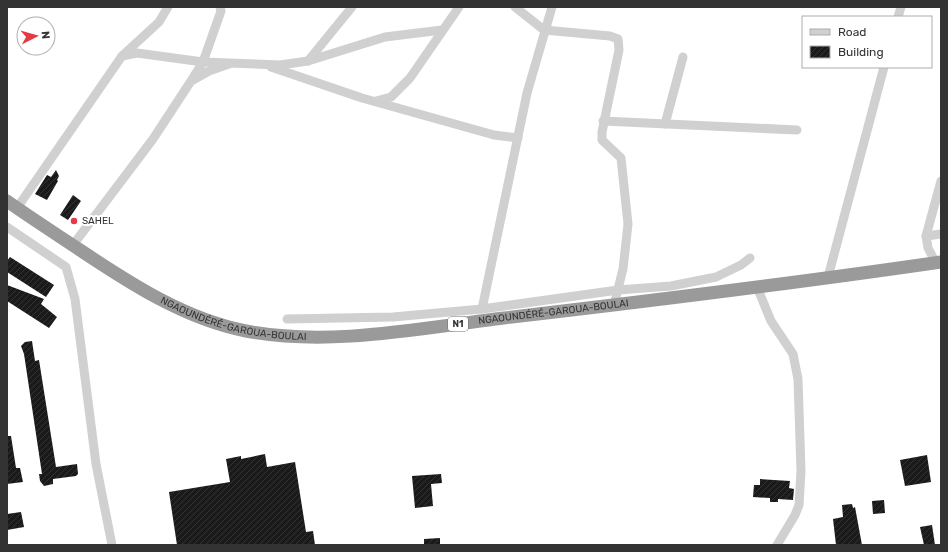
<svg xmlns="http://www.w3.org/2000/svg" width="948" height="552" font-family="Rubik,sans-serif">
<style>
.building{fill:url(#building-hatch)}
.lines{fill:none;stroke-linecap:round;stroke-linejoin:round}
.minor{stroke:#d0d0d0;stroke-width:9}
.highway{stroke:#9a9a9a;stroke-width:13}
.poi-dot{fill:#e63946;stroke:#fff;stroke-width:1.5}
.labels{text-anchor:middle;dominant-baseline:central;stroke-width:4;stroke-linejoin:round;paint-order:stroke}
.shield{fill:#fff;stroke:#707070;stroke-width:1}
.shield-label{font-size:9px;font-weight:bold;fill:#333}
.poi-label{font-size:10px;fill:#333;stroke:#fff;text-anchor:start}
.street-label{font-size:10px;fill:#333;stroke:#fff}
</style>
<defs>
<pattern id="building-hatch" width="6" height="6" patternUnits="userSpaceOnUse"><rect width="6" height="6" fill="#1a1a1a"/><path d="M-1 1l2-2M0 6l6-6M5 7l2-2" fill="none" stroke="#333"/></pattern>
</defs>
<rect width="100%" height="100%" fill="#fff"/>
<g class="building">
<polygon points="56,170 59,176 57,180 58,181 47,200 35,194 47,175 51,177"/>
<polygon points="73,195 81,201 68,220 60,215"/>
<polygon points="10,257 54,285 46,297 7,272 7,261"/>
<polygon points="7,285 44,299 41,304 57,317 49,328 7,301"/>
<polygon points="32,341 35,361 39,360 56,467 77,464 78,474 76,476 53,479 53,484 44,486 40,481 39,474 42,474 24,354 21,346 25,342"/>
<polygon points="7,436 11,436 16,468 20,468 23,482 7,484"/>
<polygon points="265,454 267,467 295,462 306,532 313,531 315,545 177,545 169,492 230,482 226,459 241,456 241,459"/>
<polygon points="927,455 931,482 905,486 900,460"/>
<polygon points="441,474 442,483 431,484 433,506 415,508 412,476"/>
<polygon points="760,479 790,481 789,488 794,489 793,500 778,499 778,502 770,502 770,498 753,497 754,485 760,485"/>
<polygon points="884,500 885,513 873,514 872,501"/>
<polygon points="852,504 853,508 855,507 862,545 836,545 833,519 843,517 842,505"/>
<polygon points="21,512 24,527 7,530 7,514"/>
<polygon points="932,525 935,545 924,545 920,527"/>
<polygon points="440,538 440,545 424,545 424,539"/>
</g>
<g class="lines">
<g class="minor">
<polyline points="515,7 544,30 610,36 618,39 619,50 602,132 602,140 621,158 628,224 623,269 614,305"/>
<polyline points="898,17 901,7"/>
<polyline points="122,56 137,53 203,62 280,65 308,61 385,37 442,30"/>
<polyline points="308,61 352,7"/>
<polyline points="271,67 362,98 494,135 518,138"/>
<polyline points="193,80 209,71 229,64"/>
<polyline points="376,101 391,97 410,78 459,7"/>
<polyline points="603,121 797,130"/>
<polyline points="665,124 683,57"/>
<polyline points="17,208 122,56 159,22 168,7"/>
<polyline points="7,227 66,267 75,299 96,464 112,545"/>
<polyline points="926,236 941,234"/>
<polyline points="73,245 153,139 191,81 203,62 221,11 220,7"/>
<polyline points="936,263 928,248 926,236 941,181"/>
<polyline points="828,277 884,67"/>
<polyline points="757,287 771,321 793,354 798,379 801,471 799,505 795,515 777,545"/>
<polyline points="482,309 527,93 552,7"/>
<polyline points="287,319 393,317 482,309 618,290 671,286 716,277 741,265 750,258"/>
</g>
<path class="highway" id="s1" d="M7,201c24,17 49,33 73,49 51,34 105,69 166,81 83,16 175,-3 258,-13 146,-17 292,-35 437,-56"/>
</g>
<circle class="poi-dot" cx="74" cy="221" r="4"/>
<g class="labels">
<rect class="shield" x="448" y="317" width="20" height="14" rx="3"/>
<g class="shield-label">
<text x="458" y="324">N1</text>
</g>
<g class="poi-label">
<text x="82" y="221">SAHEL</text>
</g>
<g class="street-label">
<text stroke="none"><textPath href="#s1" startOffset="583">NGAOUNDÉRÉ-GAROUA-BOULAI</textPath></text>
<text stroke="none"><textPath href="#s1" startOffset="259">NGAOUNDÉRÉ-GAROUA-BOULAI</textPath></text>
</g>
</g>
<rect width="948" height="552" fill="none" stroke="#333333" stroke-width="16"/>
<rect x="802" y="16" width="130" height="52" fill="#ffffff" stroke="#adadad"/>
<rect x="810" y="29" width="20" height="6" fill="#d0d0d0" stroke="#adadad"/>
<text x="838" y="36" font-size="12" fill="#333333">Road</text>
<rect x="810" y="46" width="20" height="12" fill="url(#building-hatch)" stroke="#adadad"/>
<text x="838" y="56" font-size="12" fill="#333333">Building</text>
<g transform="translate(36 36) rotate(84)"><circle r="19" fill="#ffffff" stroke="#adadad"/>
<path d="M0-3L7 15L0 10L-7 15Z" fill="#e63946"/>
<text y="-6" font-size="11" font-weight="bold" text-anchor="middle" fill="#333333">N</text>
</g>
</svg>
